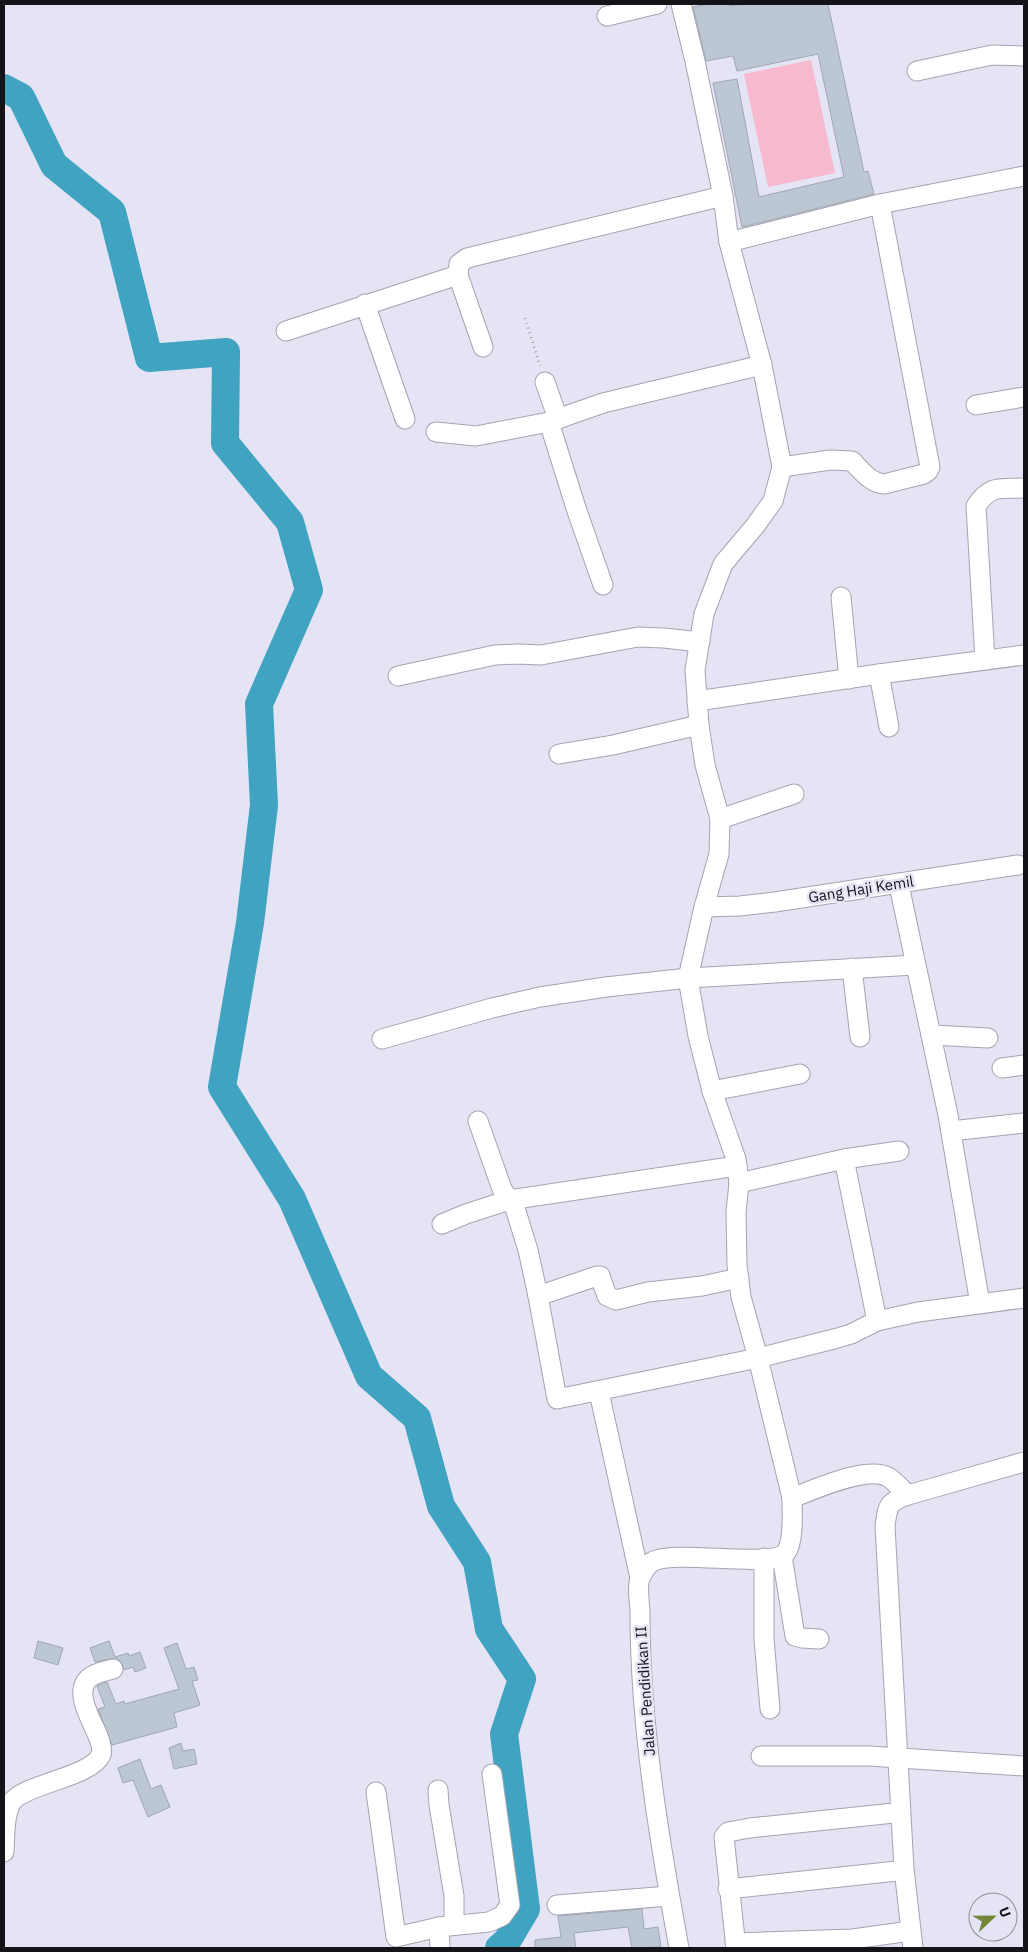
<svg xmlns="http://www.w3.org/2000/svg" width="1028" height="1952" font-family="'IBM Plex Sans',sans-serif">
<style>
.green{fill:#f7b9cd}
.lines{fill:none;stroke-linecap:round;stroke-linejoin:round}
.river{stroke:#41a3c2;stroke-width:28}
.building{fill:#bdc6d3;stroke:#9ea7b4}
.minor-casing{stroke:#a4a3b1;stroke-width:21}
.path{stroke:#9a99a5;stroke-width:2.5;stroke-dasharray:1 4;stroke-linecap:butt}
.minor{stroke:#fff;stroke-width:19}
.labels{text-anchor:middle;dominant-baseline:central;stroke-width:5;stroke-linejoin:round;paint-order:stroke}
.street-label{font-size:15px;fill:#141318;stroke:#e5e4f4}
</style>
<rect width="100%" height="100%" fill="#e5e4f4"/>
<polygon class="green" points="811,60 835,173 768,187 744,74"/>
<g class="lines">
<polyline class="river" points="4,88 21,97 54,165 112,212 149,358 226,352 225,443 290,522 309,590 259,704 264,805 250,923 222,1087 292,1199 369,1376 417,1418 441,1506 477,1562 489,1629 522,1679 504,1734 526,1909 507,1941 499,1948"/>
</g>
<g class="building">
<polygon points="709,4 730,4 730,6 743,4 828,4 864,172 868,171 874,194 742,227 713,83 737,79 759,197 844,177 818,54 737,71 733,56 706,61 693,7"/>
<polygon points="38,1641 63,1648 58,1665 34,1658"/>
<polygon points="109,1641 115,1657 128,1653 129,1656 140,1652 146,1668 135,1672 133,1667 124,1670 121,1662 116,1658 95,1662 90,1648"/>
<polygon points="177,1643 186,1669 194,1667 198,1680 192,1681 200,1705 174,1713 177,1727 112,1745 98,1709 105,1707 97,1686 107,1682 116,1704 124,1701 125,1704 179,1689 164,1648"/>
<polygon points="181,1743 183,1751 194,1749 197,1764 174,1769 169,1748"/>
<polygon points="140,1759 151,1789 161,1785 170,1807 148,1817 133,1780 123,1783 118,1768"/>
<polygon points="642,1909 644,1929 658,1927 661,1947 632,1948 628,1927 574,1933 576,1948 535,1948 535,1940 561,1937 558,1916"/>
</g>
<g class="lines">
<defs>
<g id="minor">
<polyline points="607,16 657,4"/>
<polyline points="917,71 992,55 1024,56"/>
<polyline points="729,242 880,204 1024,176"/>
<polyline points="365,304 405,419"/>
<polyline points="286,331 458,275"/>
<polyline points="483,347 458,275 459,264 467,258 723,196"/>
<polyline points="545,382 558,419"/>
<polyline points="976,405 1024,397"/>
<polyline points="549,422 577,511 603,585"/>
<polyline points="436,432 476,436 549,422 603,403 762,365"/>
<path d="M782,467l48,-7 22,1c9,9 18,22 32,23l40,-10 4,-3 2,-4 -50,-263"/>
<polyline points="841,597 849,679"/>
<path d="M985,660l-9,-154c15,-22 24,-17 48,-18"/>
<polyline points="879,674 889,727"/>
<polyline points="398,676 495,655 518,654 541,655 638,637 664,638 700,642"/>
<polyline points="697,701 879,674 1024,655"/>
<polyline points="559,754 613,745 699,725"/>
<polyline points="720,819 794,794"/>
<polyline points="901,883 900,890 948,1115 980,1304"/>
<polyline points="704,907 740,906 775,902 1018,865"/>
<polyline points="852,968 860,1037"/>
<polyline points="932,1035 988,1038"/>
<polyline points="382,1039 492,1008 540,997 606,987 688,978 915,965"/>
<polyline points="1002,1068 1024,1065"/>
<polyline points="712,1091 800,1074"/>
<polyline points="478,1121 502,1189 515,1208 528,1250 538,1296 557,1399 758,1358 834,1339 851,1334 877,1321 918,1312 1024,1298"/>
<polyline points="951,1131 1024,1123"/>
<polyline points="844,1159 877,1321"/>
<polyline points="739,1183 844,1159 899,1151"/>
<polyline points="442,1224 466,1214 509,1200 737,1166"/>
<polyline points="538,1296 597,1276 600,1276 607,1296 616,1300 648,1292 702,1286 739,1278"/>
<polyline points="599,1392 640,1578"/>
<path d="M908,1495c-21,7 -20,11 -23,31l19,343 9,79"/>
<path d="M792,1498c21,-8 76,-33 96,-21 7,4 14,13 20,18l116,-33"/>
<polyline points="782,1556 795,1636 802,1638 819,1639"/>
<polyline points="764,1558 764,1639 770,1709"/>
<polyline points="761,1756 869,1756 1024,1766"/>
<polyline points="438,1790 439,1805 454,1896 454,1925"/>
<polyline points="376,1792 396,1937 439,1927 489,1922 502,1916 510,1905 492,1774"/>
<path d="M4,1852c1,-16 0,-35 7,-49 11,-19 79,-25 90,-48 2,-6 -1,-14 -3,-19 -6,-15 -24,-43 -10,-57 6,-6 17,-8 25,-10"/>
<polyline points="728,1889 897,1871"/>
<polyline points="557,1905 669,1896"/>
<polyline points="439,1927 440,1948"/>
<polyline points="735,1943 853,1939 903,1932"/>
<path d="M679,1948c-20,-110 -39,-222 -39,-335 0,-10 -4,-28 1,-37 2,-4 6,-10 9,-13 22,-16 125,8 137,-12 7,-12 5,-38 5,-53l-34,-140 -17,-61 -4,-32 -1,-53 3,-29 -3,-24 -24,-68 -14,-55 -10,-58 16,-71 15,-53 1,-35 -15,-54 -6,-40 -4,-55 9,-56 19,-50 32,-38 18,-25 9,-34 -20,-102 -33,-123 -6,-46 -28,-135 -14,-57"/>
<polyline points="736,1948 724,1837 728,1832 750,1828 894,1813"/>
</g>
</defs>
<use href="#minor" class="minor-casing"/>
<polyline class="path" points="525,318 540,366"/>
<use href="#minor" class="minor"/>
</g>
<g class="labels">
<g class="street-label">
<text transform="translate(861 889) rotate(-9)">Gang Haji Kemil</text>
<text transform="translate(645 1691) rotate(-94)">Jalan Pendidikan II</text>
</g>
</g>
<rect width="1028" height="1952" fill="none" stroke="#141318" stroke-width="10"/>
<g transform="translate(993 1917) rotate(68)"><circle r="24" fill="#e5e4f4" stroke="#91909c"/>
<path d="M0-4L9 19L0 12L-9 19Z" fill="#748738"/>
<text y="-8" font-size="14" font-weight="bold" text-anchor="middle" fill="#141318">U</text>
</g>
</svg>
